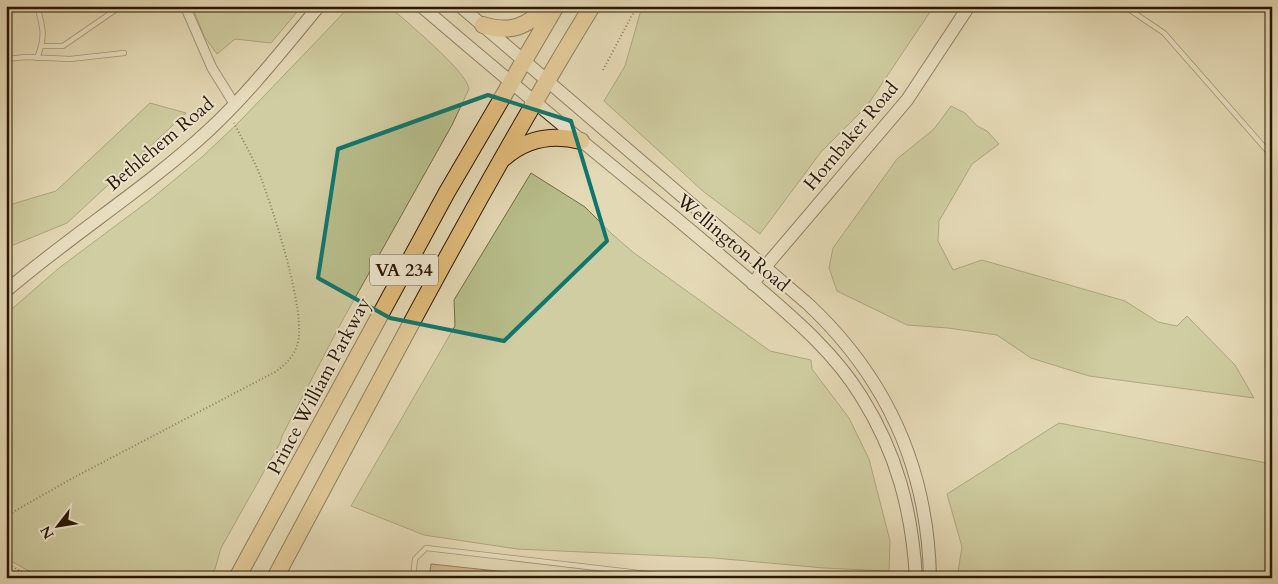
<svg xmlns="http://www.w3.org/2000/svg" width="1278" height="584" font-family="Cardo,serif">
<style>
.green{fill:#b7be8b;stroke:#706a46}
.building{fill:#c88f66;stroke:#291600}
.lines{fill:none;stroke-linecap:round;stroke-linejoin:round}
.lane-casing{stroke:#58472d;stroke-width:6}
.street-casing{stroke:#58472d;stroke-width:11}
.secondary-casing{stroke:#291600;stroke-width:14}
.highway-casing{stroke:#291600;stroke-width:18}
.path{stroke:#291600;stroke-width:2;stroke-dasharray:1 2.5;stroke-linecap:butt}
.lane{stroke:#ede6cf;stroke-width:4.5}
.street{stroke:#ede6cf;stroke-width:9}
.secondary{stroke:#ede6cf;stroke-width:12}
.highway{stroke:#e2bc7a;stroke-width:16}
.marked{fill:none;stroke:#0f766e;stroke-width:4;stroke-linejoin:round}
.labels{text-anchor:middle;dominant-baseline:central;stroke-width:4;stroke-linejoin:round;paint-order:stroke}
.shield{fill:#ede6cf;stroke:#64543e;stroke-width:1}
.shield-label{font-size:18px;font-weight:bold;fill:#291600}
.street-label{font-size:19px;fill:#291600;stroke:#ede6cf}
</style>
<rect width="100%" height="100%" fill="#e4d9b5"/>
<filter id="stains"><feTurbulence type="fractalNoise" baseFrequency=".004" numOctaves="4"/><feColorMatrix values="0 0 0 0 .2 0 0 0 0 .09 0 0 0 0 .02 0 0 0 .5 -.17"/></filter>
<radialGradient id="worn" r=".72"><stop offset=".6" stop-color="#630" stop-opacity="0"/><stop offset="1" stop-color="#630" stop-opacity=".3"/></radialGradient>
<g class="green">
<polygon points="192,6 302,6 271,43 235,39 217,54 204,36"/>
<path d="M348,6h41c16,15 78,65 80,83l-17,36 -111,198 -59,113 -2,7 -59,105 -6,21 -5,9h-169l-35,-20v-244l53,-46 91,-68 52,-43 37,-35 94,-98 12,-13z"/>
<polygon points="645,6 934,6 867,106 821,152 760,234 704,192 604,101 625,66 641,10"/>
<polygon points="150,103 186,113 67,223 6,248 6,206 56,191"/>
<polygon points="951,106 965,113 977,126 987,131 999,144 972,164 939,221 938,241 953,270 982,260 1125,301 1158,322 1177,326 1187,316 1235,365 1254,398 1089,376 1031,358 997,335 948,328 907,325 837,291 829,268 833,248 897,159 934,129"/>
<polygon points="531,173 585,207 612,234 634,253 770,351 811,360 812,369 849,418 869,459 890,541 889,571 824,568 714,558 517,549 424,535 351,506 455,326 454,300"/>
<polygon points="1059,423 1272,464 1272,578 957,578 962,547 947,494"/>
</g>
<polygon class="building" points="431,564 563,578 429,578"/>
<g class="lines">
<defs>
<g id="lane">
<polyline points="1124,6 1164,33 1272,156"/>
<polyline points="42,46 63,46 121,6"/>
<path d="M37,58c9,-21 6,-31 0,-52"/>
<polyline points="6,59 26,57 70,59 124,53"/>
<polyline points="413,578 415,559 426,548 682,578"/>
<polyline points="740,578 745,575 784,578"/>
</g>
<polyline id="street" points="185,6 212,68 235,105"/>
<g id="secondary">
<path d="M421,6c83,71 166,140 251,209 30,25 60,50 90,76 37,32 73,63 99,105 36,57 51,115 55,182"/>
<path d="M460,6l348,298c79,74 120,166 122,274"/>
<polyline points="753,284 765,267 907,100 969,6"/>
<path d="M6,291c65,-56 139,-102 202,-160 41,-38 75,-82 111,-125"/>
</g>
<g id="highway">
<path d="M483,25c29,9 44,1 65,-19"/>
<path d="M504,158c23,-20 49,-24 77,-17"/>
<polyline points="237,578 447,192 556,6"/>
<path d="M275,578c103,-192 203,-386 317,-572"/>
</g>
</defs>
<use href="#lane" class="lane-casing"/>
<use href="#street" class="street-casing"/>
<use href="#secondary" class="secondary-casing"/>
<use href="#highway" class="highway-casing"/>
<g class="path">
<polyline points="603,70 631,17 639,6"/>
<path d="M6,516l65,-37 204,-107c10,-7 18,-15 22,-26 11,-31 -24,-136 -36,-168 -7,-19 -18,-37 -27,-55"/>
<polyline points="6,563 33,578"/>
</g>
<use href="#lane" class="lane"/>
<use href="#street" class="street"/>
<use href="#secondary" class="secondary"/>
<use href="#highway" class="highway"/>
</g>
<path d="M0 0H1278V584H0ZM488,95l83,26 36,120 -103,100 -114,-23 -72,-40 20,-129z" fill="#e4d9b5" fill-opacity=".55" fill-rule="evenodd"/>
<path class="marked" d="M488,95l83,26 36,120 -103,100 -114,-23 -72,-40 20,-129z"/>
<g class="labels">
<rect class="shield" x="370" y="254.5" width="68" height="31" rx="4"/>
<g class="shield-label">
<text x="404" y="270">VA 234</text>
</g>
<g class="street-label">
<text transform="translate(851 136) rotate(-50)">Hornbaker Road</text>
<text transform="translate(160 144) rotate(-40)">Bethlehem Road</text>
<text transform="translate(733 243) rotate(40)">Wellington Road</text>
<text transform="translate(319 386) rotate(-62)">Prince William Parkway</text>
</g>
</g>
<rect width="1278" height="584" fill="none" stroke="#e4d9b5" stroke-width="25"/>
<rect x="8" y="8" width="1263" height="569" fill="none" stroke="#291600" stroke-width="2.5"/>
<rect x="12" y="12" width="1253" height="559" fill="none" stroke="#291600"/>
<g transform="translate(58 526) rotate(239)" stroke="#ede6cf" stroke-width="4" paint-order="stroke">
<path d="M0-4L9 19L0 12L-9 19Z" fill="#291600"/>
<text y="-8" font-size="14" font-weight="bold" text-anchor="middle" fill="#291600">N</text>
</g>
<rect width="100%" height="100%" filter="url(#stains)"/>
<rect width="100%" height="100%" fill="url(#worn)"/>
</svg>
